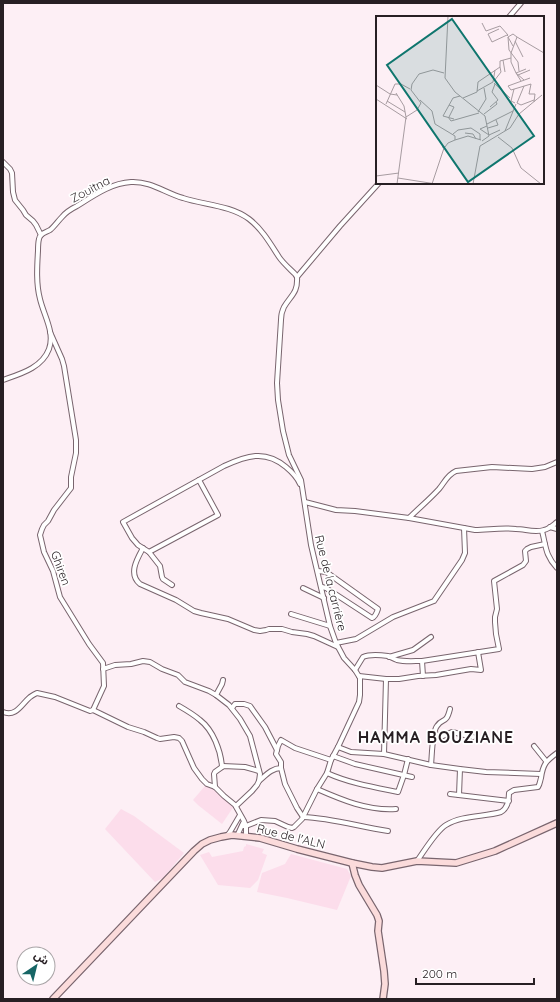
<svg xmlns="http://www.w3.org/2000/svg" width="560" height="1002" font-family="Quicksand,'Noto Sans Arabic',sans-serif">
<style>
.built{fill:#fcddeb}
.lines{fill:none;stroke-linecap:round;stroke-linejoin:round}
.street-casing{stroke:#79656e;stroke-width:6}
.secondary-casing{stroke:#79656e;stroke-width:8}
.street{stroke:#fff;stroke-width:4}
.secondary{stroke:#fbdbdb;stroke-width:5.5}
.labels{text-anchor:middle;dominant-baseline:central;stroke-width:3.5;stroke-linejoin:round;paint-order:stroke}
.street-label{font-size:12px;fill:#271f23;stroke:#fff}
.district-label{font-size:16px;font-weight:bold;letter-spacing:1px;fill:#271f23;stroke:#fff}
.inset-road{fill:none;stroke:#a79ca1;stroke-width:1}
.view{fill:#0f766e;fill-opacity:0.15;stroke:#0f766e;stroke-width:2}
.inset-edge{fill:none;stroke:#271f23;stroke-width:2}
</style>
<rect width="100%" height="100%" fill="#fdeff5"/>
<g class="built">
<polygon points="205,786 210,787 234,806 222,824 198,805 193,800"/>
<polygon points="121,809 134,816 184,853 163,878 155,882 105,829"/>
<polygon points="246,844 264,849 262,853 267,855 258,880 250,888 218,885 200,855 209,852 212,857 243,851 244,847 246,846"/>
<polygon points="291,854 347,869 351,876 337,910 287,898 257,892 262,873 285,864"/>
</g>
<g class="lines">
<defs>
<g id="street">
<polyline points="509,17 521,3"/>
<polyline points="3,162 10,169 12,173 13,192 15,200 23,210 26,215 33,221 36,225 41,235"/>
<polyline points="297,277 340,226 379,183"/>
<path d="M3,380c17,-6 39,-12 46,-31 6,-17 -5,-33 -9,-50 -4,-15 -3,-32 -2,-48 0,-4 0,-8 1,-12 1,-6 6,-6 11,-9 4,-3 8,-9 12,-13 4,-5 9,-8 15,-11 16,-10 34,-23 54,-24 20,-1 34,11 52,16 21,7 47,7 66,21 13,10 21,24 30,38 4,6 11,12 16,17l2,3"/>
<path d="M305,502l31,8 19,1 54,7c10,-10 21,-19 30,-29 6,-7 8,-14 17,-18l36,-4 40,2 13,-2 12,-5"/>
<path d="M409,518l66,12c13,0 27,-3 41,-1 9,0 18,4 28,1 5,-1 9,-5 13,-8"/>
<polyline points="550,527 557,529"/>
<path d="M542,531c4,15 3,24 15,37"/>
<path d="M143,548c-6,11 -15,26 -3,36l36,16 18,11 7,2 27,6 26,11 6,1 6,-1 3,-1h13l10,3 15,2 7,2 24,11"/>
<polyline points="149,552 218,515 199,480"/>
<path d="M318,571l8,1 3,2 49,35c-1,3 -3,8 -6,9l-46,-30 -4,-1"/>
<path d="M172,585l-9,-6 -1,-2 -2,-11 -11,-14 -11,-7 -6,-7 -9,-16 101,-56c22,-10 41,-17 62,1 6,5 11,10 14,17"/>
<polyline points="303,588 324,598"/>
<polyline points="291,614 330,626"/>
<polyline points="336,643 356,639 393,617 434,601 462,560 465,553 464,528"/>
<polyline points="389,657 413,650 431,637"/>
<polyline points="422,661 499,649 496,634 495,622 495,617 497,609 494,581 523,565 526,561 525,551 527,549 531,547 545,544"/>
<polyline points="103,669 115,665 131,664 143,661 150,662 162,669 178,675 185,682 209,691 216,695 229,705 240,719 250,736 260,774 259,781 257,785 252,791 236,806"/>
<path d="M355,670l8,-13c7,-3 17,-2 25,-1 3,1 6,3 9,4 8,2 17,1 25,1l1,15"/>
<polyline points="359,676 386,679 399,679 418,676 436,675 471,669 481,670 478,652"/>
<polyline points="216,695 222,684 223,680"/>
<path d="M179,706c7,4 14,8 21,14 13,10 21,31 22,47l-7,5 -1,2 1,13"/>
<polyline points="232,708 235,704 244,704 250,706 265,727 277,750"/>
<polyline points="93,710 128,727 144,732 157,738 160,739 174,737 179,738 182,741 194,768 202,779 207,784 215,787 224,796 235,805 244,821 246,826 246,836"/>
<path d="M3,712c13,5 18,-7 26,-14 2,-2 6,-4 8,-5l18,4 35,14 3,-1 11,-24 -1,-23 -14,-19 -29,-47 -7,-26 -9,-19 -4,-17 2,-6 2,-4 4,-4 6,-11 17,-22v-11l5,-24v-13l-12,-74 -2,-7 -12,-27"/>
<polyline points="434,734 443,736 452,732 473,737"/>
<polyline points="534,746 546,761"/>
<polyline points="338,747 351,752 384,754 431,765 460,769 486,772 541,774"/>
<polyline points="384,754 386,679"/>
<polyline points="333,756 355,764 412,777"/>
<path d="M331,760l-36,-12 -14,-8 -3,6 -2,8 5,8v6l4,16 12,24 6,9c29,1 57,10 85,14"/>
<path d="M431,765c1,-9 1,-33 6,-39 6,-9 9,-1 13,-17"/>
<polyline points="222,767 223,766 245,767 259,771"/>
<path d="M327,773c22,10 46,14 71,19l6,-17 4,-16"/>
<path d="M259,781c7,-6 13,-13 22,-13"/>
<path d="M317,789c25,11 51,22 79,20"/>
<polyline points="450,794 509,801"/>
<polyline points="459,795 460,769"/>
<path d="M242,826h4l15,-6 14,1 13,6 4,1 2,-1 8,-8 15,-30 10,-16 4,-13 7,-13 21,-45 1,-7v-17l-5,-8 -11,-12 -8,-15 -6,-17 -19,-81 -10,-65 -12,-25 -6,-24 -5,-31 -1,-17 4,-63c0,-4 1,-9 3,-13 7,-12 14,-14 13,-30"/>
<polyline points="227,836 230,832 240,815"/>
<polyline points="237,836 243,823"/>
<path d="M417,861c8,-11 19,-30 29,-36 16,-10 38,-8 55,-13 7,-4 8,-12 8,-19l5,-3 24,-3c2,-3 2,-6 3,-9 2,-14 5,-17 16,-25"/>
</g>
<g id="secondary">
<polyline points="352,863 355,875 359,885 377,915 379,921 378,931 384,971 385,984 383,999"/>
<polyline points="53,999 194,851 202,844 210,840 221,837 232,835 260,838 297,849 352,863 372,867 382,868 417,861 456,863 495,851 557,823"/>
</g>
</defs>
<use href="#street" class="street-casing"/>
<use href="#secondary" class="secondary-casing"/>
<use href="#street" class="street"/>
<use href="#secondary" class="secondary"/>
</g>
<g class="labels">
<g class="street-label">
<text transform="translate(90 189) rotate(-28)">Zouitna</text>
<text transform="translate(61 568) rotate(70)">Ghiren</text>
<text transform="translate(331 583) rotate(76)">Rue de la carrière</text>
<text transform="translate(291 836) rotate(14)">Rue de l'ALN</text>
</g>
<g class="district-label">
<text x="436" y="737">HAMMA BOUZIANE</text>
</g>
</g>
<g transform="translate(376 16)">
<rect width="168" height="168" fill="#fdeff5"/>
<path class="inset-road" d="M72,0l-3,62 10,14 30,24 4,20 -7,5M106,7l4,8 14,-5 8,9M123,13l-11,5 4,8 15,-7 1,1M132,21l1,13 9,12 1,9M139,25l8,16M137,30l-5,-9 5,-3 4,3M127,44l2,12M142,59l12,-5M154,62l-22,8 3,4 20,-6 -2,10h6l-1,8M148,64l-8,-7 -5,-11v-9l6,-16 27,16M118,65l7,-9 -1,-5M145,65l-5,-8 10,-4M118,67l16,15M0,69l14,9 7,1M148,70l-7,17 4,2 13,-5M138,73l-3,12 4,2M101,75l16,-9 2,-12M20,77l8,13 2,11M87,82l14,-6 1,-10 22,-15v-6l11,-3M0,83l31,20M44,84l12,11 3,13 20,12v4l-7,3 -3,4h-3M11,85l18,11M10,88l9,-20h6l9,5M73,89l5,2 -5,10M114,91l8,-7 -6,-8 3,-8M102,96l8,-13 -2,-11M108,98l13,-10 -1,-2M72,101l3,4 28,-8M78,103l-11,-3 10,-18 7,-2M111,108l26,-13M111,110l-7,3 9,6 11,-5M112,112l10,-3 -2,-5M129,115l11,-27M89,117l8,1 3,5M77,118l5,-4 13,-2 9,6v6M122,121l14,11 9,20 20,16M79,124l13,-4 13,4M0,160l23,-3M22,162l38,6M21,168l9,-67 11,-7 4,-7 -10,-13 1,-6 7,-10 14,-4 11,3M56,168l12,-36M97,168l7,-38 30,-18 9,-14 23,-19"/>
<path class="view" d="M76,3l82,117 -66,46 -81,-117z"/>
<rect width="168" height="168" class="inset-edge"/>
</g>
<rect width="560" height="1002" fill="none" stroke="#271f23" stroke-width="8"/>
<g transform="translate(36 966) rotate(35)"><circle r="19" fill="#ffffff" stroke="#a9a5a7"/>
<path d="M0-3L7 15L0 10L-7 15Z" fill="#166565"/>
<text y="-6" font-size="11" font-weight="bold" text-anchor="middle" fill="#271f23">ش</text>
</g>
<path d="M416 978v6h118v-6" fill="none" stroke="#271f23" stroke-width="2"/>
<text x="422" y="978" font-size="12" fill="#271f23" stroke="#ffffff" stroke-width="3" paint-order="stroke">200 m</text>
</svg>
